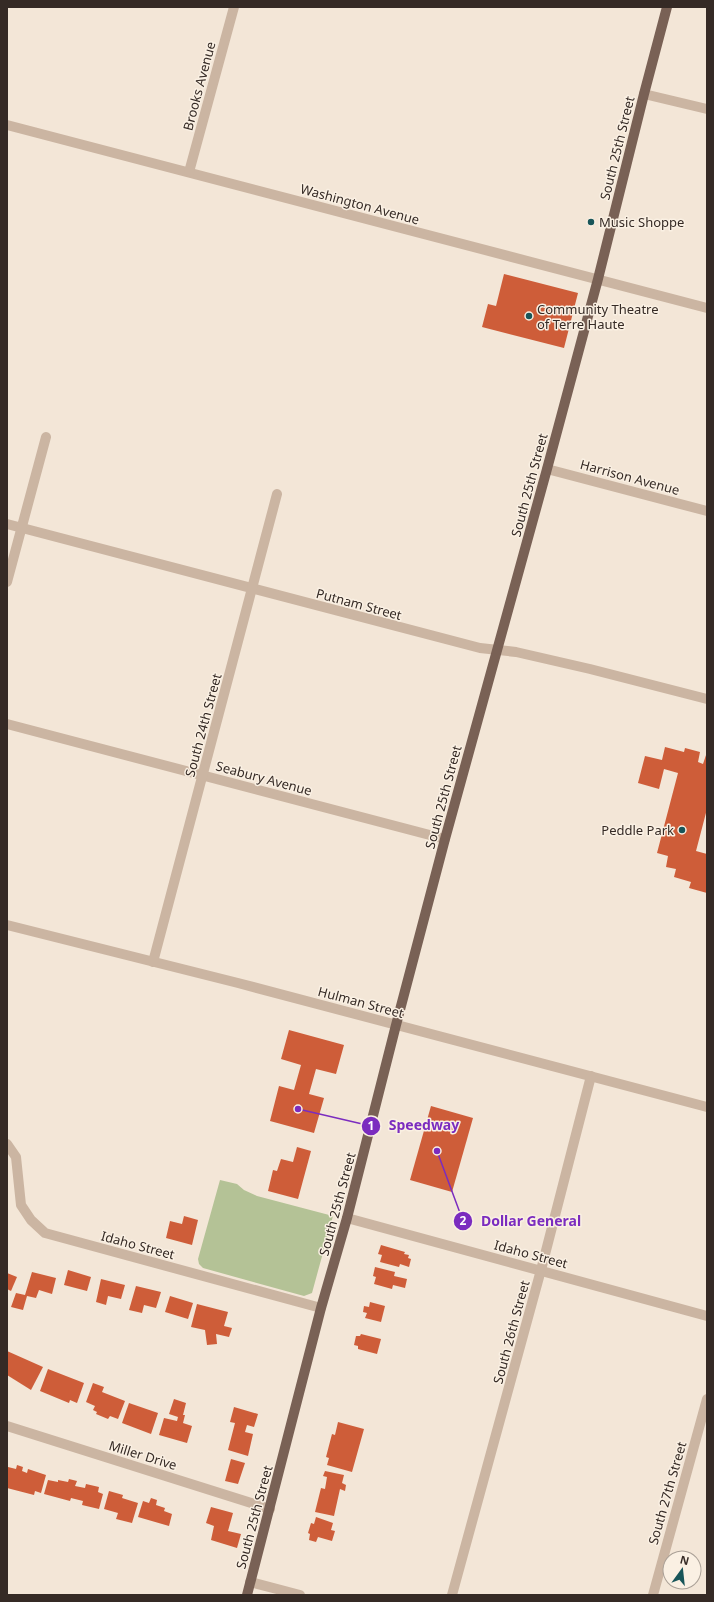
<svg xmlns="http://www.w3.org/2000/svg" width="714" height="1602" font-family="'Noto Sans',sans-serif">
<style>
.green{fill:#b4c296}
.building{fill:#ce5d39}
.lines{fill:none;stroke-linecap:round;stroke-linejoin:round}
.minor{stroke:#cbb5a2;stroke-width:10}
.major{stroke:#796155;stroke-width:10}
.poi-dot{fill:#185559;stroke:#faf0e3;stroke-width:1.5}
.labels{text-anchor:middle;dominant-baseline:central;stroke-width:3;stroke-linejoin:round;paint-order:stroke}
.street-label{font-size:13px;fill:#352a25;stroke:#faf0e3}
.poi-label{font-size:13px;fill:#352a25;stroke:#faf0e3;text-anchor:start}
.leader{fill:none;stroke:#7b2cbf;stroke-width:1.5}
.callout-dot{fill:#7b2cbf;stroke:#faf0e3;stroke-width:1.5}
.mark-label{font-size:12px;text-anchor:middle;font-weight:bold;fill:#fff}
.callout-label{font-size:14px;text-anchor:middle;font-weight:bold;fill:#7b2cbf;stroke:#faf0e3;stroke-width:3;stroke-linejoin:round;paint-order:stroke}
</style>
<rect width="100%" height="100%" fill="#f3e6d7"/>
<polygon class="green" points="220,1180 237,1184 244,1190 257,1196 333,1216 312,1293 304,1296 203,1268 199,1264 198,1259"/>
<g class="building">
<polygon points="504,274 578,293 564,348 482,327 488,304 496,306"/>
<polygon points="665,747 684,752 685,748 700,752 698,762 703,764 707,752 707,809 696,851 707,854 707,893 689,888 691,882 674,877 676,869 666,867 668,856 657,853 678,773 664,769 659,789 638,783 645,756 662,760"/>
<polygon points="289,1030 344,1045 336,1074 316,1069 309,1094 324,1098 314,1133 270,1121 279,1086 294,1090 301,1065 281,1059"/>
<polygon points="431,1106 473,1118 452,1192 410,1180"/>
<polygon points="297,1147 311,1151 298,1199 268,1191 273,1170 277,1171 281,1159 293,1162"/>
<polygon points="184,1216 198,1220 192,1245 166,1238 170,1221 182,1224"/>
<polygon points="381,1245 405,1252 404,1254 409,1255 408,1258 411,1259 409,1267 400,1264 399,1267 380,1262 382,1255 378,1254"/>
<polygon points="375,1267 395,1272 394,1276 407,1279 405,1288 393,1285 392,1289 374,1284 376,1277 373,1276"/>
<polygon points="68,1270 91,1277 87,1291 64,1285"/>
<polygon points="32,1272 56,1278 52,1294 39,1290 36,1298 27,1296 23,1310 11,1307 16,1293 25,1295"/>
<polygon points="7,1273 17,1277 11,1291 7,1289"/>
<polygon points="101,1279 125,1285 121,1299 108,1296 106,1305 96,1302"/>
<polygon points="136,1286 161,1292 156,1308 144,1305 142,1313 129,1310"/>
<polygon points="170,1296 193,1303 188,1319 165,1312"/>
<polygon points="370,1302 385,1306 381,1322 365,1318 367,1313 363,1312 364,1306 369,1307"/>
<polygon points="197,1304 228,1312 224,1326 232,1328 229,1337 216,1334 217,1344 207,1345 205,1330 191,1327"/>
<polygon points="361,1334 381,1339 377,1354 358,1349 358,1346 354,1345 356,1336 360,1336"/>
<polygon points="7,1351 43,1367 31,1390 7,1375"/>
<polygon points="48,1369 84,1383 77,1403 70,1400 69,1403 40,1391"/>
<polygon points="93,1383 104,1387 102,1392 125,1401 118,1419 110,1416 108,1419 96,1414 97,1412 93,1410 95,1406 86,1402"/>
<polygon points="174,1399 186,1403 183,1415 185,1415 183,1423 192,1426 187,1443 159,1435 164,1418 177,1421 178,1417 169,1414"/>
<polygon points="129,1403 158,1413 151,1434 122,1423"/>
<polygon points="234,1407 258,1414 254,1427 247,1425 245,1432 253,1434 248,1456 228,1450 235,1423 230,1422"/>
<polygon points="338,1422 364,1429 352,1472 327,1465 329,1458 326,1457 332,1434 335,1435"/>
<polygon points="231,1459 245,1463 238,1484 225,1481"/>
<polygon points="17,1465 23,1467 22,1471 27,1473 28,1469 46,1475 41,1493 35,1491 34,1495 7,1488 8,1467 16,1469"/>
<polygon points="325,1471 344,1475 342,1483 346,1485 345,1491 340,1489 334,1516 315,1512 321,1488 325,1489 327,1477 323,1476"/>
<polygon points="69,1479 77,1481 75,1486 85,1488 86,1484 99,1487 98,1492 103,1494 99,1509 82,1505 83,1501 71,1498 70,1501 44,1494 48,1480 58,1482 58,1480 68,1482"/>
<polygon points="109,1491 123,1495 122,1498 138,1503 132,1523 116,1519 118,1513 104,1509"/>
<polygon points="151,1498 157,1500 156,1505 165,1508 164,1511 172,1514 169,1526 138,1517 143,1501 149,1503"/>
<polygon points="211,1507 233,1513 228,1531 241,1534 237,1548 211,1540 214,1526 206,1523"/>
<polygon points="316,1517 333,1523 331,1530 335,1531 332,1541 318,1537 316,1542 309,1540 310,1534 308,1533 311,1523 314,1524"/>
</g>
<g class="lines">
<g class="minor">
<polyline points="644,94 707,109"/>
<polyline points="7,125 707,308"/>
<polyline points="189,172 234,7"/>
<polyline points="547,469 707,511"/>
<polyline points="7,524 480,648 516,652 590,669 707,699"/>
<polyline points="7,582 46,437"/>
<polyline points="7,724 445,839"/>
<polyline points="7,925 238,983 707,1107"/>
<polyline points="153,962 277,494"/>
<polyline points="7,1144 16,1157 21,1205 31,1220 45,1233 321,1308"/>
<polyline points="347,1218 707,1316"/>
<polyline points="7,1426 270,1509"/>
<polyline points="250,1582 300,1595"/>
<polyline points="452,1595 541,1270 591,1076"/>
<polyline points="653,1595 707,1399"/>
</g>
<polyline class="major" points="247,1595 321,1308 347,1218 396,1025 445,839 547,469 598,279 644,94 667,7"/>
</g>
<g class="poi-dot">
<circle cx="591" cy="222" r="4"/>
<circle cx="529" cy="316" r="4"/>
<circle cx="682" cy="830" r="4"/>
</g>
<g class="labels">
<g class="street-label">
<text transform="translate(199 86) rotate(-75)">Brooks Avenue</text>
<text transform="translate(617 148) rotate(-76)">South 25th Street</text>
<text transform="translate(360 204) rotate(15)">Washington Avenue</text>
<text transform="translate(630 477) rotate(15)">Harrison Avenue</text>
<text transform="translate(529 485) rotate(-75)">South 25th Street</text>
<text transform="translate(359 604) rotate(15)">Putnam Street</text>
<text transform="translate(203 725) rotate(-75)">South 24th Street</text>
<text transform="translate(264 778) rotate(15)">Seabury Avenue</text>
<text transform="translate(443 797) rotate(-75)">South 25th Street</text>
<text transform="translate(361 1002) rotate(15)">Hulman Street</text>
<text transform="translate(337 1204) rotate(-75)">South 25th Street</text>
<text transform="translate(138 1245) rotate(15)">Idaho Street</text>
<text transform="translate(531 1254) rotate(15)">Idaho Street</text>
<text transform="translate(511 1332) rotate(-75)">South 26th Street</text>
<text transform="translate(143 1455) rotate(17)">Miller Drive</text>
<text transform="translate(667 1493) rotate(-74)">South 27th Street</text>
<text transform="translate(254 1517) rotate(-75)">South 25th Street</text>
</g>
<g class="poi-label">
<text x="599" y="222">Music Shoppe</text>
<text x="537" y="309">Community Theatre<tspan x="537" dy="15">of Terre Haute</tspan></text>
<text x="674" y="830" text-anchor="end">Peddle Park</text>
</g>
</g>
<path class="leader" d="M298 1109L371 1126M437 1151L463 1221"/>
<g class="callout-dot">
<circle cx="298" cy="1109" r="4"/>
<circle cx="437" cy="1151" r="4"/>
<circle cx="371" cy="1126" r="10"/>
<circle cx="463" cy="1221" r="10"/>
</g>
<g class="mark-label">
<text x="371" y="1130">1</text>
<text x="463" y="1225">2</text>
</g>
<g class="callout-label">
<text x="424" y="1130">Speedway</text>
<text x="531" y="1226">Dollar General</text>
</g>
<rect width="714" height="1602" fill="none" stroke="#352a25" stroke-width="16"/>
<g transform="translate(682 1570) rotate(15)"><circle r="19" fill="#faf0e3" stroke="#aba197"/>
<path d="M0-3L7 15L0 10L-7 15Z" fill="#185559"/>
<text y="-6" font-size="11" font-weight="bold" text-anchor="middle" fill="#352a25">N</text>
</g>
</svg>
